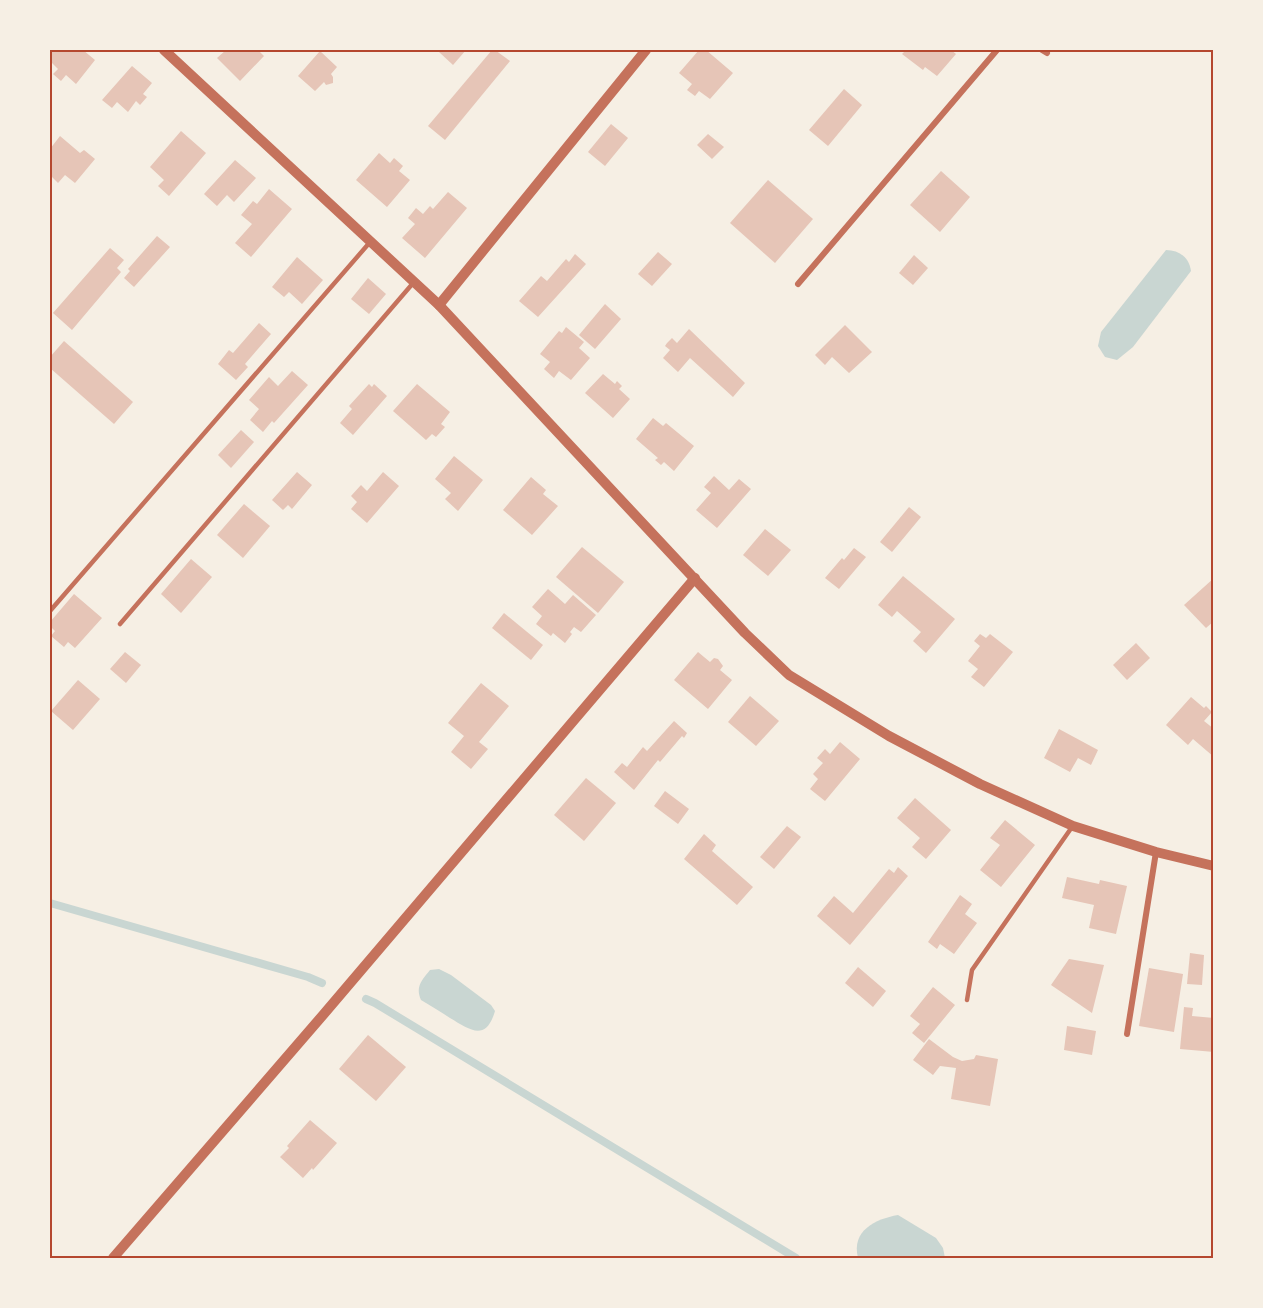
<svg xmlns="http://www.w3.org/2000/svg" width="1263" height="1308" font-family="'PT Sans',sans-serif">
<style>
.water{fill:#c9d6d2}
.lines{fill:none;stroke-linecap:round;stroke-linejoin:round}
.stream{stroke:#c9d6d2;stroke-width:8}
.building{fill:#e6c5b7}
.service{stroke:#c5725c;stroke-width:4.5}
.minor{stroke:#c5725c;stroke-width:6}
.tertiary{stroke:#c5725c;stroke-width:10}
.neatline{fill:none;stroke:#b5482f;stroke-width:2}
</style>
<rect width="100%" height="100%" fill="#f6efe4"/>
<g class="water">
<path d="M1166,250c13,0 23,7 25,21l-58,76 -16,13 -12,-3 -7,-11 3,-14z"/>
<path d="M439,969l12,6 40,30 4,6c-9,31 -25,19 -45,7 -9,-6 -19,-12 -29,-18 -6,-13 1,-20 9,-30z"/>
<path d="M898,1215l38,23 7,10 2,10h-87c-7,-27 17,-39 40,-43z"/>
</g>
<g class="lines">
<g class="stream">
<polyline points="50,903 308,977 322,983"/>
<polyline points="366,999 375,1003 796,1258"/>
</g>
</g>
<g class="building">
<polygon points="53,50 83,50 95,60 76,84 66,75 61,81 53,74 58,69 50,61 50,53"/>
<polygon points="226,50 261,50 259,51 264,56 240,81 217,58"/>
<polygon points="441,50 466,50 453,65 439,52"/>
<polygon points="492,50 495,50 510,61 445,140 428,126"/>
<polygon points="699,50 706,50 733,73 710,99 699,91 695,96 687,90 692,84 679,73"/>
<polygon points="906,50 951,50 956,54 937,76 925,67 923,70 902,54"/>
<polygon points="320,51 337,67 331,74 333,77 333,83 326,85 324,82 315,91 298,76"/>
<polygon points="132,66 152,83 143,94 147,97 140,105 136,101 128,112 117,102 112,108 102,100"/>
<polygon points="844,89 862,105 828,146 809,130"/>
<polygon points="611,124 628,138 605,166 588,152"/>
<polygon points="181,131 206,153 169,196 158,186 164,180 150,167"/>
<polygon points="708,134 724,147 712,159 697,145"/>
<polygon points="60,136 80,153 84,150 95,159 75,183 65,175 58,183 50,175 50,149"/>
<polygon points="379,153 390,163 394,158 403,166 399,171 410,180 387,207 356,180"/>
<polygon points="235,160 256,178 234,202 227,195 217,206 204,194"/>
<polygon points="941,171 970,197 940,232 910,205"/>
<polygon points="768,180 813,219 775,263 730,223"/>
<polygon points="269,189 292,209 251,257 235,243 252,224 241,215 253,201 257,204"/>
<polygon points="448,192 467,208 425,258 402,238 415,224 408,218 416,208 423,214 430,206 433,209"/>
<polygon points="157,236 170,247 134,287 124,278 130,271 128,269"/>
<polygon points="110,248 124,260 117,268 121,272 72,330 53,313"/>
<polygon points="658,252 672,264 652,286 638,274"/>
<polygon points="575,254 586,264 538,317 519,301 541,276 547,281 566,259 569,262"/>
<polygon points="914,255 928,268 913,285 899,273"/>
<polygon points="297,257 323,280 302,304 289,292 284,297 272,287"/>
<polygon points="368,278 386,294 369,314 351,299"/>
<polygon points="605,304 621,319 595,349 579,335"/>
<polygon points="259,323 271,334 245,364 248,367 236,380 218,364 229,350 233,353"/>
<polygon points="845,325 872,352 849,373 832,357 825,365 815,355"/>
<polygon points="566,327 584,342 579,348 590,358 571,380 559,371 554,378 544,369 550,362 540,354 559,331 562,333"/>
<polygon points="689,329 745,383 733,397 690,358 678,372 663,358 670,350 665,346 667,343 672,338 677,343"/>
<polygon points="64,341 133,402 114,424 50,368 50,357"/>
<polygon points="292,371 308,385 274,423 272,421 263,432 250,420 259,409 249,400 269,377 278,386"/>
<polygon points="603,374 615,384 617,381 622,386 619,389 630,399 613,418 585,393"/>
<polygon points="369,384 372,387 374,384 387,396 353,435 340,423 352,409 349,406"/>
<polygon points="417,384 450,412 441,424 445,427 436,437 432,434 426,440 393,411"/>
<polygon points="653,418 663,426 666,423 694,446 674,471 664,462 661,465 655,460 658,458 636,439"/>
<polygon points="241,430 254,442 231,468 218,455"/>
<polygon points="454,456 483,480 458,511 445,499 451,493 435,479"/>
<polygon points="297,472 312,485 292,509 288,505 283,510 272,500"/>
<polygon points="383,472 399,486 367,523 351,509 357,502 351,496 361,485 367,491"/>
<polygon points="714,476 729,490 739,479 751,489 717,528 696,510 711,493 704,487"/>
<polygon points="531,477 546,490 543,494 558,506 532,535 503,510"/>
<polygon points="244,504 270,526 243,558 217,535"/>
<polygon points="909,507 921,517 892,552 880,542"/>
<polygon points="765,529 791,550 768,576 743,555"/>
<polygon points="582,547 624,582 598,613 556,577"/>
<polygon points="854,548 866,557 839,589 825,578 842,558 844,560"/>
<polygon points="191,559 212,577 181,613 161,594"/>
<polygon points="903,576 955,619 926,653 913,641 921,632 897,611 892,617 878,605"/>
<polygon points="1214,578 1214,621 1206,628 1184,605"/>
<polygon points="548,589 565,604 573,595 596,615 581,632 574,627 570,632 572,634 565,643 553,633 551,636 536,624 542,616 532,607"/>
<polygon points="74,594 102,618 75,648 68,642 64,647 51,636 55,631 50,626 50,622"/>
<polygon points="504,613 543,645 531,660 492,628"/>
<polygon points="980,634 986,638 990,634 1013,652 984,687 971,677 978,669 968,661 980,646 974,641"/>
<polygon points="1136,643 1150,658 1127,680 1113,665"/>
<polygon points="125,652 141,665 126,683 110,669"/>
<polygon points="698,652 710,662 714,658 718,659 723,666 720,670 732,680 708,709 674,680"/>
<polygon points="78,680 100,699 73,730 51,711"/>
<polygon points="481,683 509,706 479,742 488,749 471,769 451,752 464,736 448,723"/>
<polygon points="750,696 779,721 756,746 728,722"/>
<polygon points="1191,697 1204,708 1206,706 1212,712 1204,721 1214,729 1214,757 1193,739 1188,745 1166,725"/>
<polygon points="674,721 687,733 684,738 682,736 660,762 658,760 634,790 614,772 622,763 627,767 643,747 647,751"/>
<polygon points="1059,729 1098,750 1091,765 1078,758 1070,772 1044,758"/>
<polygon points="840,742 860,759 825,801 810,789 818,779 813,774 823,763 817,758 825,749 830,754"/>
<polygon points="586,778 616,803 584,841 554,815"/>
<polygon points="665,791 689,809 678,824 654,806"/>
<polygon points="915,798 951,830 926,859 912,847 920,838 897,818"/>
<polygon points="1005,820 1035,845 1001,887 980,870 1000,845 990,838"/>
<polygon points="787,826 801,837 774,869 760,857"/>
<polygon points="704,834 716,845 712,851 753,887 737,905 684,859"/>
<polygon points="898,867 908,876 850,945 817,916 834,896 853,913 889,869 894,873"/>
<polygon points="1067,877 1099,884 1100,880 1127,886 1116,934 1089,928 1094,905 1062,898"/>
<polygon points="960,895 972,904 965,914 977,923 954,954 940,944 937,949 928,942"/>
<polygon points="1190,953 1204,955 1202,985 1187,984"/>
<polygon points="1069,959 1104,965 1092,1013 1051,985"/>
<polygon points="858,967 886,991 873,1007 845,983"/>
<polygon points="1149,968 1183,974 1174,1032 1139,1026"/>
<polygon points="933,987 955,1005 924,1043 912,1033 920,1024 910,1016"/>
<polygon points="1184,1007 1193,1008 1192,1016 1214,1018 1214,1052 1180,1049"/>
<polygon points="1067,1026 1096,1031 1092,1055 1064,1050"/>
<polygon points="368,1035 406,1067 376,1101 339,1069"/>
<polygon points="929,1039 953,1057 962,1061 974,1059 976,1055 998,1059 990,1106 951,1099 956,1068 940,1066 933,1075 913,1060"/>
<polygon points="310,1120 337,1143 313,1170 312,1168 303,1178 280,1157 289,1148 287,1146"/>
</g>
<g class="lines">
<g class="service">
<polyline points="50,611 371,241"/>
<polyline points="120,624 414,282"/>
<polyline points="967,1000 972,970 1072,827"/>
</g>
<g class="minor">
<polyline points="1042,50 1047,53"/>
<polyline points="798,284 997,50"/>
<polyline points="1127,1034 1156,852"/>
</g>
<g class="tertiary">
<polyline points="164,50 439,305 745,633 789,675 889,736 980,784 1073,826 1156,852 1214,866"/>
<polyline points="439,305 646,50"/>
<polyline points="113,1258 323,1015 695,578"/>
</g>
</g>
<rect width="1263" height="1308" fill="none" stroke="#f6efe4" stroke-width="102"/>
<rect x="51" y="51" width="1161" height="1206" class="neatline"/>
</svg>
